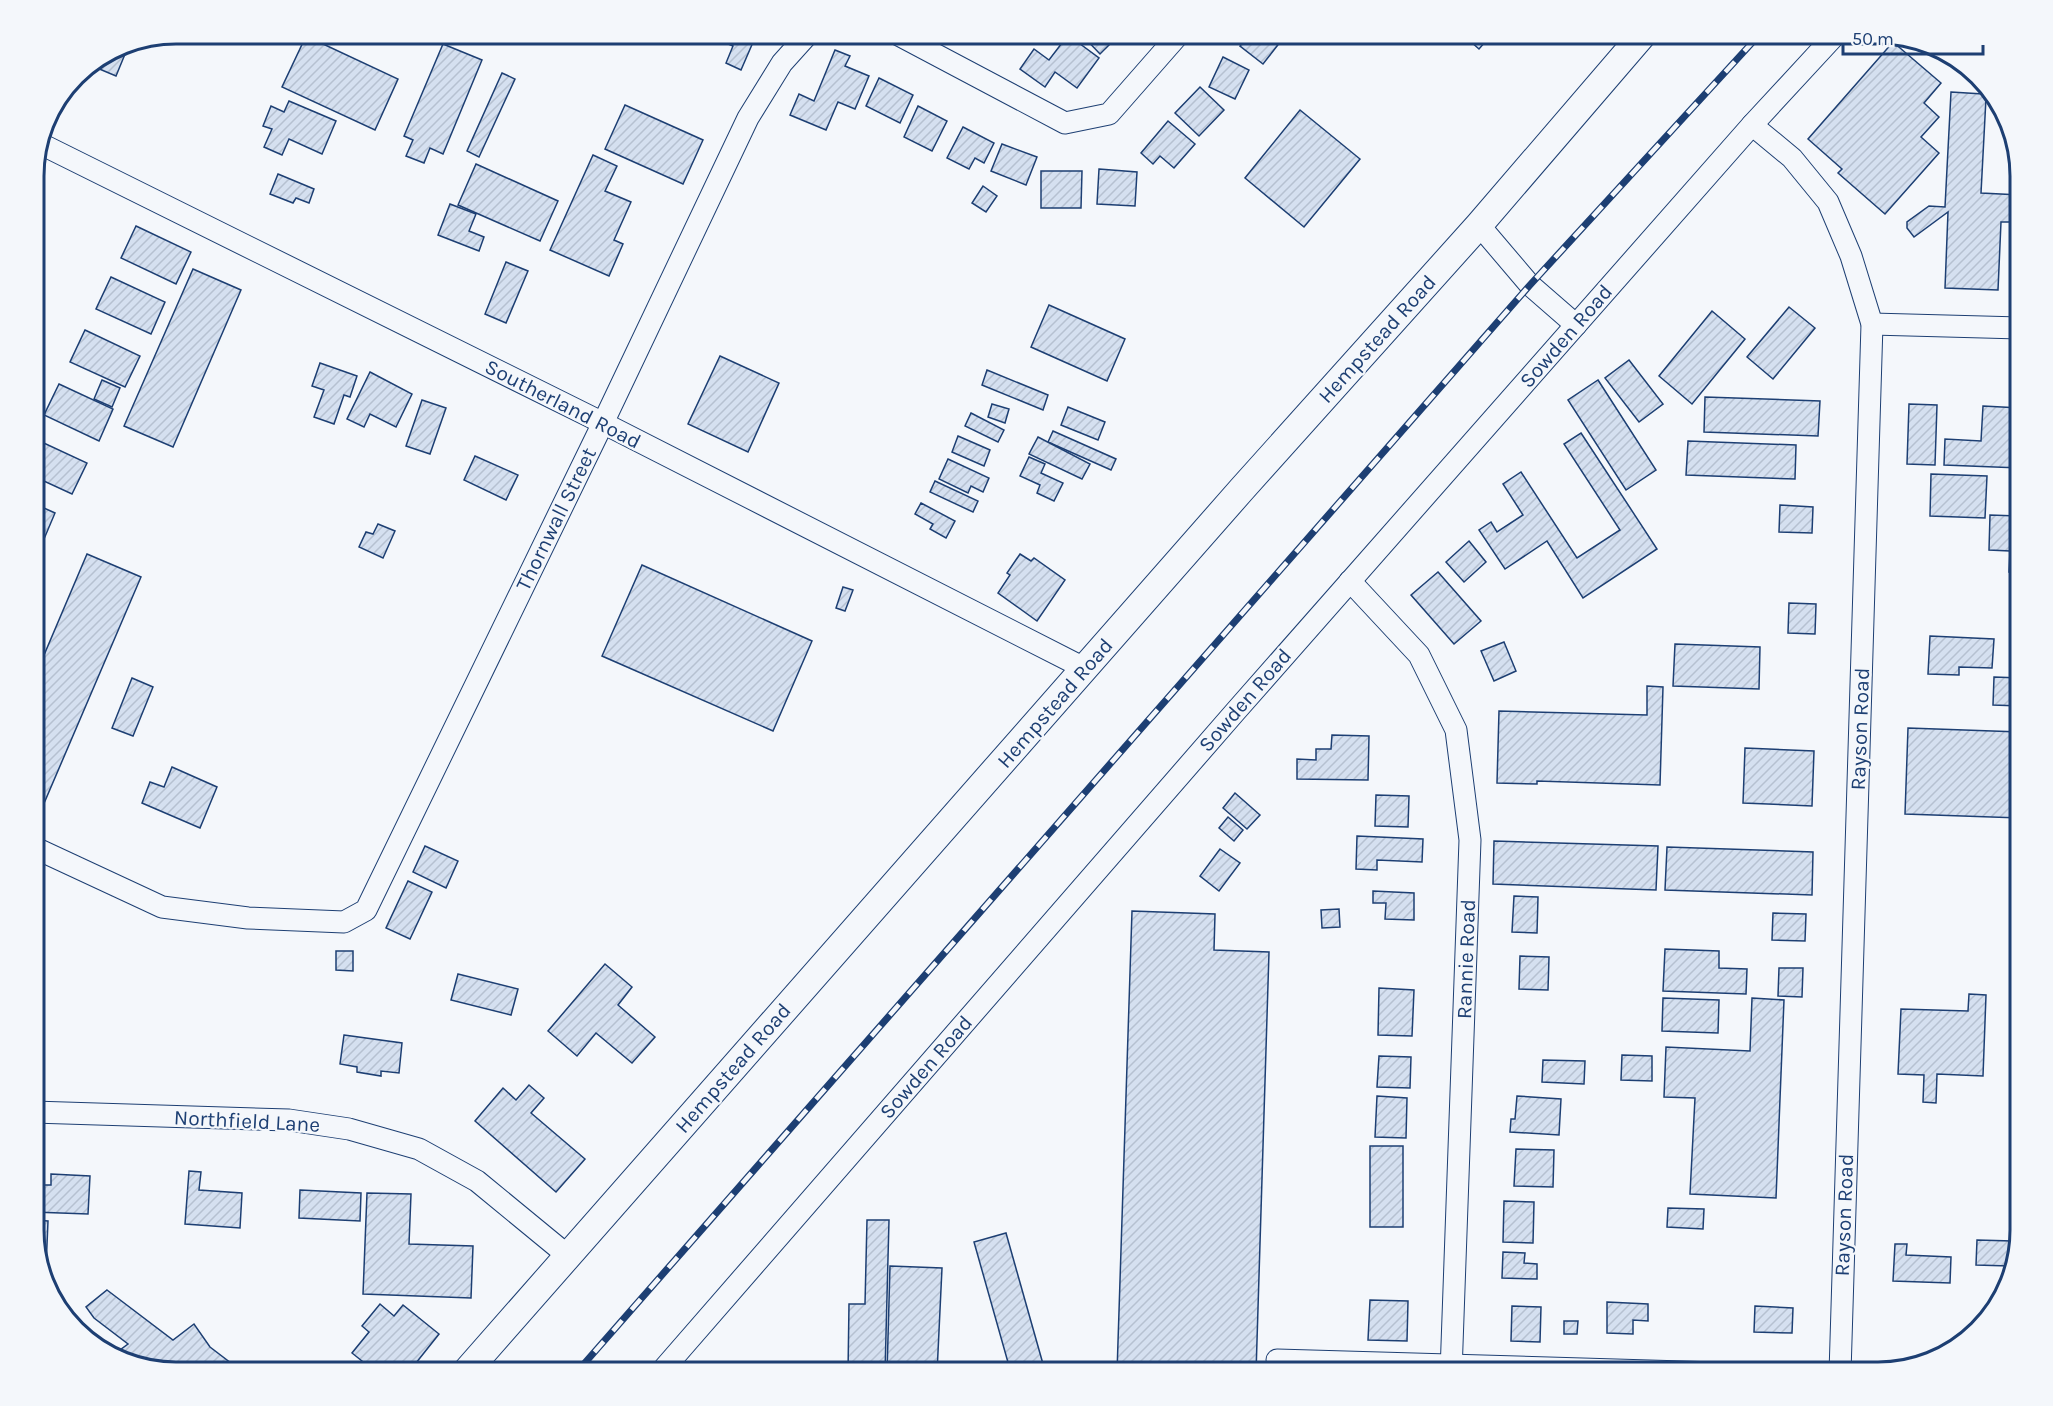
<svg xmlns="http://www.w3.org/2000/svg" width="2053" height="1406" font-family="Karla,sans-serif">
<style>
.building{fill:url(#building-hatch);stroke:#1d3f73;stroke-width:1.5}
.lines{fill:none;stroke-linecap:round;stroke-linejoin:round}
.minor-casing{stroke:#1d3f73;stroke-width:23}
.major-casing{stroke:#1d3f73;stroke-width:29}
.minor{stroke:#f4f7fb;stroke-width:21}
.major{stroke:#f4f7fb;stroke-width:27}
.rail-casing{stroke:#1d3f73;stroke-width:7}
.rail{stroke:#f4f7fb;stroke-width:4.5;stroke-dasharray:14;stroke-linecap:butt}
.labels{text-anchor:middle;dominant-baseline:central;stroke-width:4.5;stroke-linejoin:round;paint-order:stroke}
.street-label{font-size:21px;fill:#1d3f73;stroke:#f4f7fb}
.rim{fill:none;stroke:#1d3f73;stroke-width:3}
</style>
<defs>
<pattern id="building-hatch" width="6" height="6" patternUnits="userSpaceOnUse" patternTransform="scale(1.5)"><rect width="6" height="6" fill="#d5e0f0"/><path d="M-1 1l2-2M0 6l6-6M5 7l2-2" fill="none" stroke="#b6c1d1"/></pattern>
</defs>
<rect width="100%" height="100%" fill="#f4f7fb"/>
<g class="building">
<polygon points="716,33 757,33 741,70 726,63 733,46 714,38"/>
<polygon points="1080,33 1121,33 1100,54"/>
<polygon points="1250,33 1279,33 1284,37 1263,64 1240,46"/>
<polygon points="1461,33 1491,33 1492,34 1479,49"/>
<polygon points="1068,35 1099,58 1077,88 1055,72 1045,87 1020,69 1034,49 1049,60"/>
<polygon points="306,36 398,79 375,130 282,87"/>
<polygon points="130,42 116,76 90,65 121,44"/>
<polygon points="1893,42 1941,83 1924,103 1939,117 1921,137 1939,153 1885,214 1838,173 1842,169 1808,139"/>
<polygon points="443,44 482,60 443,154 430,148 424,163 406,156 413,140 404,136"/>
<polygon points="835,50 850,56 845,66 869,76 855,109 838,102 826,130 790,115 799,94 814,101"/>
<polygon points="1223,57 1249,70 1235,99 1209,87"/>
<polygon points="502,73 515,79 479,157 467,151"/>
<polygon points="879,78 913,95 900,123 866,106"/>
<polygon points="1200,87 1224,110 1199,136 1175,113"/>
<polygon points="1951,92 1983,94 1986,98 1981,193 2020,195 2020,222 2001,222 1998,290 1945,288 1948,212 1914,237 1907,228 1907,222 1929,206 1945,207"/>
<polygon points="289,101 336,121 322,154 289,139 282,155 264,147 272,129 263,126 271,106 284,112"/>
<polygon points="625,105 703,140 683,184 605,149"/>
<polygon points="918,106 947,121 932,151 904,137"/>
<polygon points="1300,110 1360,159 1304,227 1245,178"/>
<polygon points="1168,121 1195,144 1174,168 1160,156 1153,164 1141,153"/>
<polygon points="963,127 994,143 984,163 975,158 969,169 947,158"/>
<polygon points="1002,144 1037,157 1026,185 991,171"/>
<polygon points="593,155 617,166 605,191 631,202 614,240 623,244 609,276 550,250"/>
<polygon points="476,164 558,201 540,241 458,205"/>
<polygon points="1099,169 1137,172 1135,206 1097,204"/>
<polygon points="1041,171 1082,171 1081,208 1041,208"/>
<polygon points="278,174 314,189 309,203 296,198 293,203 270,194"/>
<polygon points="983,186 997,196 986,212 972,203"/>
<polygon points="450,204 476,214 469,231 484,237 479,251 438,235"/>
<polygon points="136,226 191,252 176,284 121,258"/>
<polygon points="506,262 528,271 506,323 485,314"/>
<polygon points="193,269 241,290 173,447 124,426"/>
<polygon points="111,277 165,302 151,334 96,309"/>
<polygon points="1049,305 1125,339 1107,381 1031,347"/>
<polygon points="1789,307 1815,328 1773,379 1747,357"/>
<polygon points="1712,311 1745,339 1692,404 1659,376"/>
<polygon points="85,330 140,356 125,387 70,362"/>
<polygon points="720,356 779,383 748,452 688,424"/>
<polygon points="1629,360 1663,404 1639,422 1605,378"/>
<polygon points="320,363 357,376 350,397 344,395 334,424 314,417 324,390 312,386"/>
<polygon points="987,370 1048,395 1043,410 982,385"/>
<polygon points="370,372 412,394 396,427 370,414 364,427 347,419"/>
<polygon points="102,380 120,388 112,407 94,399"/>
<polygon points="1598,380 1656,470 1626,490 1568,400"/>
<polygon points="59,384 113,409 99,441 44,415"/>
<polygon points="1705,397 1820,401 1818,436 1704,432"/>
<polygon points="422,400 446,408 430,454 406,446"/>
<polygon points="992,404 1009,409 1005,423 988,417"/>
<polygon points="1909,404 1937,405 1935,465 1907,464"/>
<polygon points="1983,406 2020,408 2020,468 1944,465 1945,439 1981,441"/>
<polygon points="1068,407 1105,422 1098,440 1061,425"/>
<polygon points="971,413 1004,430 998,442 965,426"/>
<polygon points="1053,431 1116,459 1111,470 1048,442"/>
<polygon points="1581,433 1657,549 1583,598 1547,541 1505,569 1479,530 1491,522 1497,532 1523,515 1503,484 1521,472 1577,558 1620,530 1564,444"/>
<polygon points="958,436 990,450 984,466 952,452"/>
<polygon points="1038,437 1090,464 1082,479 1029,454"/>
<polygon points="33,438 87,463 72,494 33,476"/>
<polygon points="1688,441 1796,445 1795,479 1686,475"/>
<polygon points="475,456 518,475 506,500 464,480"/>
<polygon points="1029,457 1045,464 1041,473 1063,483 1054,501 1037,493 1040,485 1020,476"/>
<polygon points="948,459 989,478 983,492 971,486 968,493 939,479"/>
<polygon points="1931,474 1987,476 1985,518 1930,516"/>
<polygon points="935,481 978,501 973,512 930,492"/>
<polygon points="2019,495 2020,572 2009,572 2010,551 1989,550 1990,515 2018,516"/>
<polygon points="33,503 55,513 33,565"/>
<polygon points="921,503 955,521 946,538 930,529 933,524 915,514"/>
<polygon points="1780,505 1813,507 1812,533 1779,532"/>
<polygon points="378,524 395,531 383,558 359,547 366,532 373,534"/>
<polygon points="1469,541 1486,562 1464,582 1446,562"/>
<polygon points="87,554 141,577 36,822 33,821 33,681"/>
<polygon points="1020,554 1031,561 1034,558 1065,580 1037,621 998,593 1010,575 1007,573"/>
<polygon points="642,565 812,641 773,731 602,656"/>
<polygon points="1438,572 1481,621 1454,644 1411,595"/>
<polygon points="843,587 853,590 845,611 836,608"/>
<polygon points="1789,603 1816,604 1815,634 1788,633"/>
<polygon points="1930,636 1994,639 1992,668 1959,667 1959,675 1928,674"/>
<polygon points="1504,642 1516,671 1494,681 1481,651"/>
<polygon points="1675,644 1760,647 1759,689 1673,686"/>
<polygon points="1994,677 2020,678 2020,706 1993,705"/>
<polygon points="132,678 153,687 133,736 112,728"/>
<polygon points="1647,686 1663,687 1660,785 1537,781 1537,784 1497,783 1499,711 1647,715"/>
<polygon points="1908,728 2020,732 2020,818 1905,814"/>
<polygon points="1332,735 1369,736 1368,780 1297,779 1297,759 1316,760 1316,749 1331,749"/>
<polygon points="1745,748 1814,751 1812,806 1743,803"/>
<polygon points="172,767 217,787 200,828 142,803 150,782 164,787"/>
<polygon points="1235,793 1260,815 1247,829 1223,808"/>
<polygon points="1376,795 1409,796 1408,827 1375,826"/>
<polygon points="1228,817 1243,830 1234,841 1219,828"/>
<polygon points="1357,836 1423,839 1422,862 1377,860 1377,870 1356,869"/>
<polygon points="1494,841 1658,846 1656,890 1493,884"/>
<polygon points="425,846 458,861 446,888 413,872"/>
<polygon points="1667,847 1813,852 1812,895 1665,890"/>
<polygon points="1220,849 1240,863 1219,891 1200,876"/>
<polygon points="408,881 432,892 410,939 386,928"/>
<polygon points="1373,891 1414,893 1414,920 1385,919 1386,903 1373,903"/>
<polygon points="1514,896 1538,897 1537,933 1512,932"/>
<polygon points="1339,909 1340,927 1322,928 1321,910"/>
<polygon points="1132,911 1215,914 1214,950 1269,952 1256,1373 1117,1373"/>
<polygon points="1773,913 1806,914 1805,941 1772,940"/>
<polygon points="1665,949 1719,951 1719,968 1747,969 1746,994 1663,991"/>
<polygon points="336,951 353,951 353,971 336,970"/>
<polygon points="1520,956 1549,957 1548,990 1519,989"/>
<polygon points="605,964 632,987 618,1005 655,1037 632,1063 596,1033 577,1056 548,1031"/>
<polygon points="1779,968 1803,968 1802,997 1778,996"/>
<polygon points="458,974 518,989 511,1015 451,1000"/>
<polygon points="1379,988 1414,990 1412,1036 1378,1035"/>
<polygon points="1969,994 1986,995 1983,1076 1937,1074 1936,1103 1923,1102 1924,1075 1898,1074 1901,1009 1968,1011"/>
<polygon points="1663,998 1719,1000 1718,1033 1662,1031"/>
<polygon points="1752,998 1784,1000 1776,1198 1690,1194 1695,1098 1664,1097 1666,1047 1750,1051"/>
<polygon points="344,1035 402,1043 399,1073 381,1071 381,1076 357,1072 357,1067 340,1064"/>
<polygon points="1622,1055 1652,1056 1652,1081 1621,1080"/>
<polygon points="1379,1056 1411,1057 1410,1088 1377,1087"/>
<polygon points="1543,1060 1585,1061 1584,1084 1542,1082"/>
<polygon points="529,1085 544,1098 531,1113 585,1159 556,1192 475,1121 503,1088 516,1100"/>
<polygon points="1377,1096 1407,1098 1406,1138 1375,1137"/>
<polygon points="1517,1096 1561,1099 1559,1135 1510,1132 1511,1119 1515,1119"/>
<rect x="1370" y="1146" width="33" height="81"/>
<polygon points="1516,1149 1554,1150 1553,1187 1514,1186"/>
<polygon points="189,1171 201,1172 199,1190 242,1193 240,1228 185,1224"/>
<polygon points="51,1174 90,1176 88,1214 33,1212 33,1185 51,1185"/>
<polygon points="300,1190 361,1193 360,1221 299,1218"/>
<polygon points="367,1193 411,1194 409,1244 473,1246 471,1298 363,1294"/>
<polygon points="1504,1201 1534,1202 1533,1243 1503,1242"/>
<polygon points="1668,1208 1704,1209 1703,1229 1667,1227"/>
<polygon points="33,1220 48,1221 46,1268 42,1268 33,1240"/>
<polygon points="867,1220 889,1220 885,1373 848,1373 849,1304 865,1304"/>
<polygon points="1006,1233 1045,1371 1065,1366 1067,1373 1011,1373 974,1242"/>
<polygon points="1977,1240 2012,1241 2009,1266 1976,1265"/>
<polygon points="1895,1244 1907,1244 1906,1255 1951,1257 1950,1283 1893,1281"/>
<polygon points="1503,1252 1525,1253 1524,1263 1537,1264 1537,1279 1502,1278"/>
<polygon points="890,1266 942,1268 937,1373 887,1373"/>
<polygon points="107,1290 173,1340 194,1324 210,1347 244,1373 175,1373 96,1349 75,1326 78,1323 117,1352 128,1344 94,1318 86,1307"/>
<polygon points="1370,1300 1408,1301 1407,1341 1368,1340"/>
<polygon points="1607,1302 1648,1304 1648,1321 1633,1320 1633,1334 1607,1333"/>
<polygon points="380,1304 394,1316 403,1305 439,1334 408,1373 377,1373 352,1353 369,1332 362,1326"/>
<polygon points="1512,1306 1541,1307 1540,1342 1511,1341"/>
<polygon points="1755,1306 1793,1308 1792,1333 1754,1332"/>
<polygon points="1564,1321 1578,1321 1577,1334 1564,1334"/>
</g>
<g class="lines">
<defs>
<g id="minor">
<polyline points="895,33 1065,123 1109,114 1180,33"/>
<polyline points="1752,125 1792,158 1828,202 1851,256 1872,324 1840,1373"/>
<polyline points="39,143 603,423 1086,669"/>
<polyline points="1479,225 1530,285 1576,325"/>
<polyline points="1872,324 2020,328"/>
<polyline points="1350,581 1419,655 1456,730 1470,840 1451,1373"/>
<polyline points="33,847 162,907 248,918 344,922 366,910 603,423 748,118 782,63 809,33"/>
<polyline points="33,1112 289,1120 349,1129 419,1149 477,1181 567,1255"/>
<polyline points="1277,1360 1717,1373"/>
<polyline points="660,1373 1235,712 1752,125 1837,33"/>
</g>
<polyline id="major" points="465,1373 1242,489 1479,225 1644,33"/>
</defs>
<use href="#minor" class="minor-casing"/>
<use href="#major" class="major-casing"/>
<use href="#minor" class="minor"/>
<use href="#major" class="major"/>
<defs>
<polyline id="rail" points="576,1373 1530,285 1761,33"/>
</defs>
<use href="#rail" class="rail-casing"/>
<use href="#rail" class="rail"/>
</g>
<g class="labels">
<g class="street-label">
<text transform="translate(1566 336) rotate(-49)">Sowden Road</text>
<text transform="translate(1377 339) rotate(-48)">Hempstead Road</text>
<text transform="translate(563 404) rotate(27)">Southerland Road</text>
<text transform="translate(556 519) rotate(-64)">Thornwall Street</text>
<text transform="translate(1245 700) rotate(-49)">Sowden Road</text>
<text transform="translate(1055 703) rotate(-49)">Hempstead Road</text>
<text transform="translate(1860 729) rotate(-88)">Rayson Road</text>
<text transform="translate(1466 959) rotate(-88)">Rannie Road</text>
<text transform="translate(926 1067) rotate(-49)">Sowden Road</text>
<text transform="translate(733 1068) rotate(-49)">Hempstead Road</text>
<text transform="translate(247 1121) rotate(3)">Northfield Lane</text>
<text transform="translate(1844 1215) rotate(-88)">Rayson Road</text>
</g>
</g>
<path d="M0 0H2053V1406H0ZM176 44H1878A132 132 0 0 1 2010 176V1230A132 132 0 0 1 1878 1362H176A132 132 0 0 1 44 1230V176A132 132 0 0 1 176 44Z" fill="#f4f7fb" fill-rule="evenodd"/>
<path class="rim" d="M176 44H1878A132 132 0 0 1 2010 176V1230A132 132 0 0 1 1878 1362H176A132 132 0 0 1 44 1230V176A132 132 0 0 1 176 44Z"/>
<path d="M1843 45v9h140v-9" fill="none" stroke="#1d3f73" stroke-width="3"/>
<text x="1852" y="45" font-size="18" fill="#1d3f73" stroke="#f4f7fb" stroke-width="4.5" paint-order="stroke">50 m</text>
</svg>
